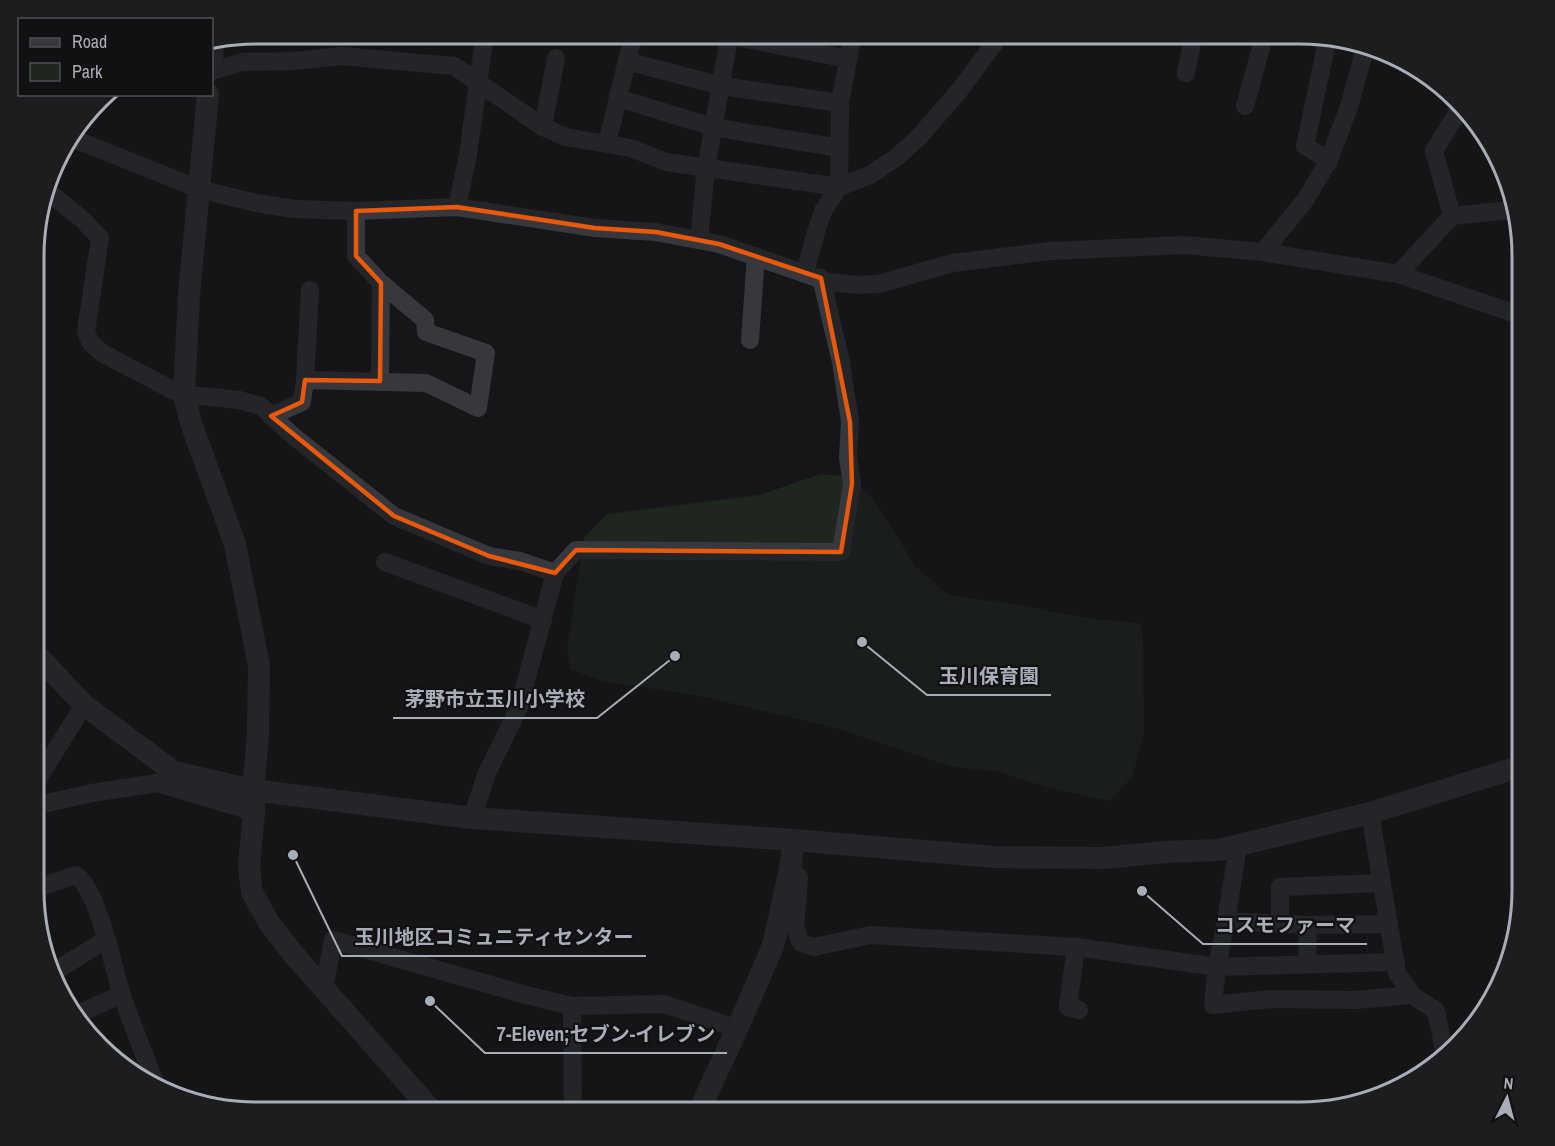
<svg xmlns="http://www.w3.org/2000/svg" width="1555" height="1146" font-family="'Archivo Narrow','Noto Sans JP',sans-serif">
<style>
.green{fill:#1e261f}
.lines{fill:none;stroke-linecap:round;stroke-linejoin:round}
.minor{stroke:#37383d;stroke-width:18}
.tertiary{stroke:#37383d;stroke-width:22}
.marked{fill:none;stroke:#e8590c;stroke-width:4.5;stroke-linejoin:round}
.rim{fill:none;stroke:#a8adb8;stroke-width:3}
.leader{fill:none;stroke:#a8adb8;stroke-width:2}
.callout-dot{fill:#a8adb8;stroke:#111113;stroke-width:2}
.callout-label{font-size:20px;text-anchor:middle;font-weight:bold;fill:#a8adb8;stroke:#111113;stroke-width:4.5;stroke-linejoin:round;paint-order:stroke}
</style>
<rect width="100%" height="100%" fill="#161618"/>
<polygon class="green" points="821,474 850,477 874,500 916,567 949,595 1017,605 1093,619 1140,623 1143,636 1144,735 1132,777 1109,801 1050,788 996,771 953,767 840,729 705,697 603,681 570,669 567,648 584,538 607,514 759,495"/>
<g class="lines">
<g class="minor">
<polyline points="634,33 627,61 721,86 840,103 853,33"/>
<polyline points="716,33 848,59"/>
<polyline points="1151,33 1152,33"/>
<polyline points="1328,37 1305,146 1329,160"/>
<polyline points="212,71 242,62 293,61 342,56 454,66 543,127 566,137 631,148 666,162 839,187 870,175 897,157 919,137 959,91 1002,33"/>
<polyline points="1186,73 1194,33"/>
<polyline points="618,98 713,127 839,148"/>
<polyline points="1245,106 1265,33"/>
<polyline points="543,127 556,58"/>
<polyline points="69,137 199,189 256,203 295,209 356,211 457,207 595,228 656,232 719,244 829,282 859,285 878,284 953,263 1050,251 1184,245 1263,252 1398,274 1522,316"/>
<polyline points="607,143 627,61"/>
<polyline points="47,191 83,220 100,238 86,331 90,342 102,353 184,396 201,396 239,400 261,406 292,435 394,516 489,556 520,561 555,573"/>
<polyline points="457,207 468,155 485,33"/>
<polyline points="1452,216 1434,151 1461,107"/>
<polyline points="699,240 706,168 730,33"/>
<polyline points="1263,252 1306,199 1329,160 1349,107 1366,45"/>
<polyline points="805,273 816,232 823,211 839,187 840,103"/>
<polyline points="1398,274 1452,216 1511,210"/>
<polyline points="310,290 305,380 426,383 478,408 486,353 426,332 425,320 381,283 356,256 356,211"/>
<polyline points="750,340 756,256"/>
<polyline points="380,381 381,283"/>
<polyline points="271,416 302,402 305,380"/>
<polyline points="385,562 543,620"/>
<polyline points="34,785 84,705"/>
<polyline points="34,806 92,793 157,783 254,812"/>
<polyline points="1370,813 1397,973 1412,995 1436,1011 1445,1054"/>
<polyline points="472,818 487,773 519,707 555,573 576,550 841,552 852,484 848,457 850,422 841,362 821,278"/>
<polyline points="1238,846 1226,921 1308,925 1389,924"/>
<polyline points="790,869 799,877 795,928 801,943 814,947 871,935 1076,947 1217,967 1213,1005 1271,999 1355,1000 1412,995"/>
<path d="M34,889l42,-14c23,17 37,92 46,121 11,30 23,61 35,92"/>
<polyline points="1226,921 1217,967 1396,962"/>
<polyline points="1280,924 1280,887 1382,883"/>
<polyline points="1076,947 1068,1007 1079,1010"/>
<polyline points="1307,964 1308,925"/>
<polyline points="52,973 107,939"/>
<polyline points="324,988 333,940 526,995 572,1006 664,1004 724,1024"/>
<polyline points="572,1006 573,1113"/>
<polyline points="76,1015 122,994"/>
</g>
<g class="tertiary">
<polyline points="212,62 213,40"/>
<polyline points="208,94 189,295 184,396 192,426 235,544 259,666 258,735 253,790 254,812 249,867 252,892 269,923 295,956 434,1113"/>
<polyline points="34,652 84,705 174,772 253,790 472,818 794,840 995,857 1103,858 1165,852 1219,850 1370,813 1522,766"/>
<polyline points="698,1113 737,1029 773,946 790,869 794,840"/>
</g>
</g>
<path d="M0 0H1555V1146H0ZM457,207l138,21 61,4 63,12 102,34 29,144 2,62 -11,68 -265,-2 -21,23 -66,-17 -95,-40 -123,-100 31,-14 3,-22 75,1 1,-98 -25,-27v-45z" fill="#161618" fill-opacity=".55" fill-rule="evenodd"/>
<path class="marked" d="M457,207l138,21 61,4 63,12 102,34 29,144 2,62 -11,68 -265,-2 -21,23 -66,-17 -95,-40 -123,-100 31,-14 3,-22 75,1 1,-98 -25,-27v-45z"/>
<path d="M0 0H1555V1146H0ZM256 44H1300A212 212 0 0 1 1512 256V890A212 212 0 0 1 1300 1102H256A212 212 0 0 1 44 890V256A212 212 0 0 1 256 44Z" fill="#1d1d20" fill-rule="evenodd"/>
<path class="rim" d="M256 44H1300A212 212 0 0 1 1512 256V890A212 212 0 0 1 1300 1102H256A212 212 0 0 1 44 890V256A212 212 0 0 1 256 44Z"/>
<path class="leader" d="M862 642L927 695H1051M675 656L597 718H393M1142 891L1203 944H1367M293 855L342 956H646M430 1001L485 1053H727"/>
<g class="callout-dot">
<circle cx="862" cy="642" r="6"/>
<circle cx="675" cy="656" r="6"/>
<circle cx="1142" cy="891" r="6"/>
<circle cx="293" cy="855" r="6"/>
<circle cx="430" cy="1001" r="6"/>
</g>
<g class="callout-label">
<text x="989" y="683">玉川保育園</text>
<text x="495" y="706">茅野市立玉川小学校</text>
<text x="1285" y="932">コスモファーマ</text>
<text x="494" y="944">玉川地区コミュニティセンター</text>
<text x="606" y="1041">7-Eleven;セブン-イレブン</text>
</g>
<rect x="18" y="18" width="195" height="78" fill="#111113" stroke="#4d4f55" stroke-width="1.5"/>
<rect x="30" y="38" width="30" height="9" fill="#37383d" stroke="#4d4f55" stroke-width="1.5"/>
<text x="72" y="48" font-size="18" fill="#a8adb8">Road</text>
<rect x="30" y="63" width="30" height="18" fill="#1e261f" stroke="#4d4f55" stroke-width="1.5"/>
<text x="72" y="78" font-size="18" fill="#a8adb8">Park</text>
<g transform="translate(1507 1098) rotate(6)" stroke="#111113" stroke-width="4.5" paint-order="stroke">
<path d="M0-4.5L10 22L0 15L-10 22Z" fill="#a8adb8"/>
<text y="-9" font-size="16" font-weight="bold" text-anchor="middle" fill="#a8adb8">N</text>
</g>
</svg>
